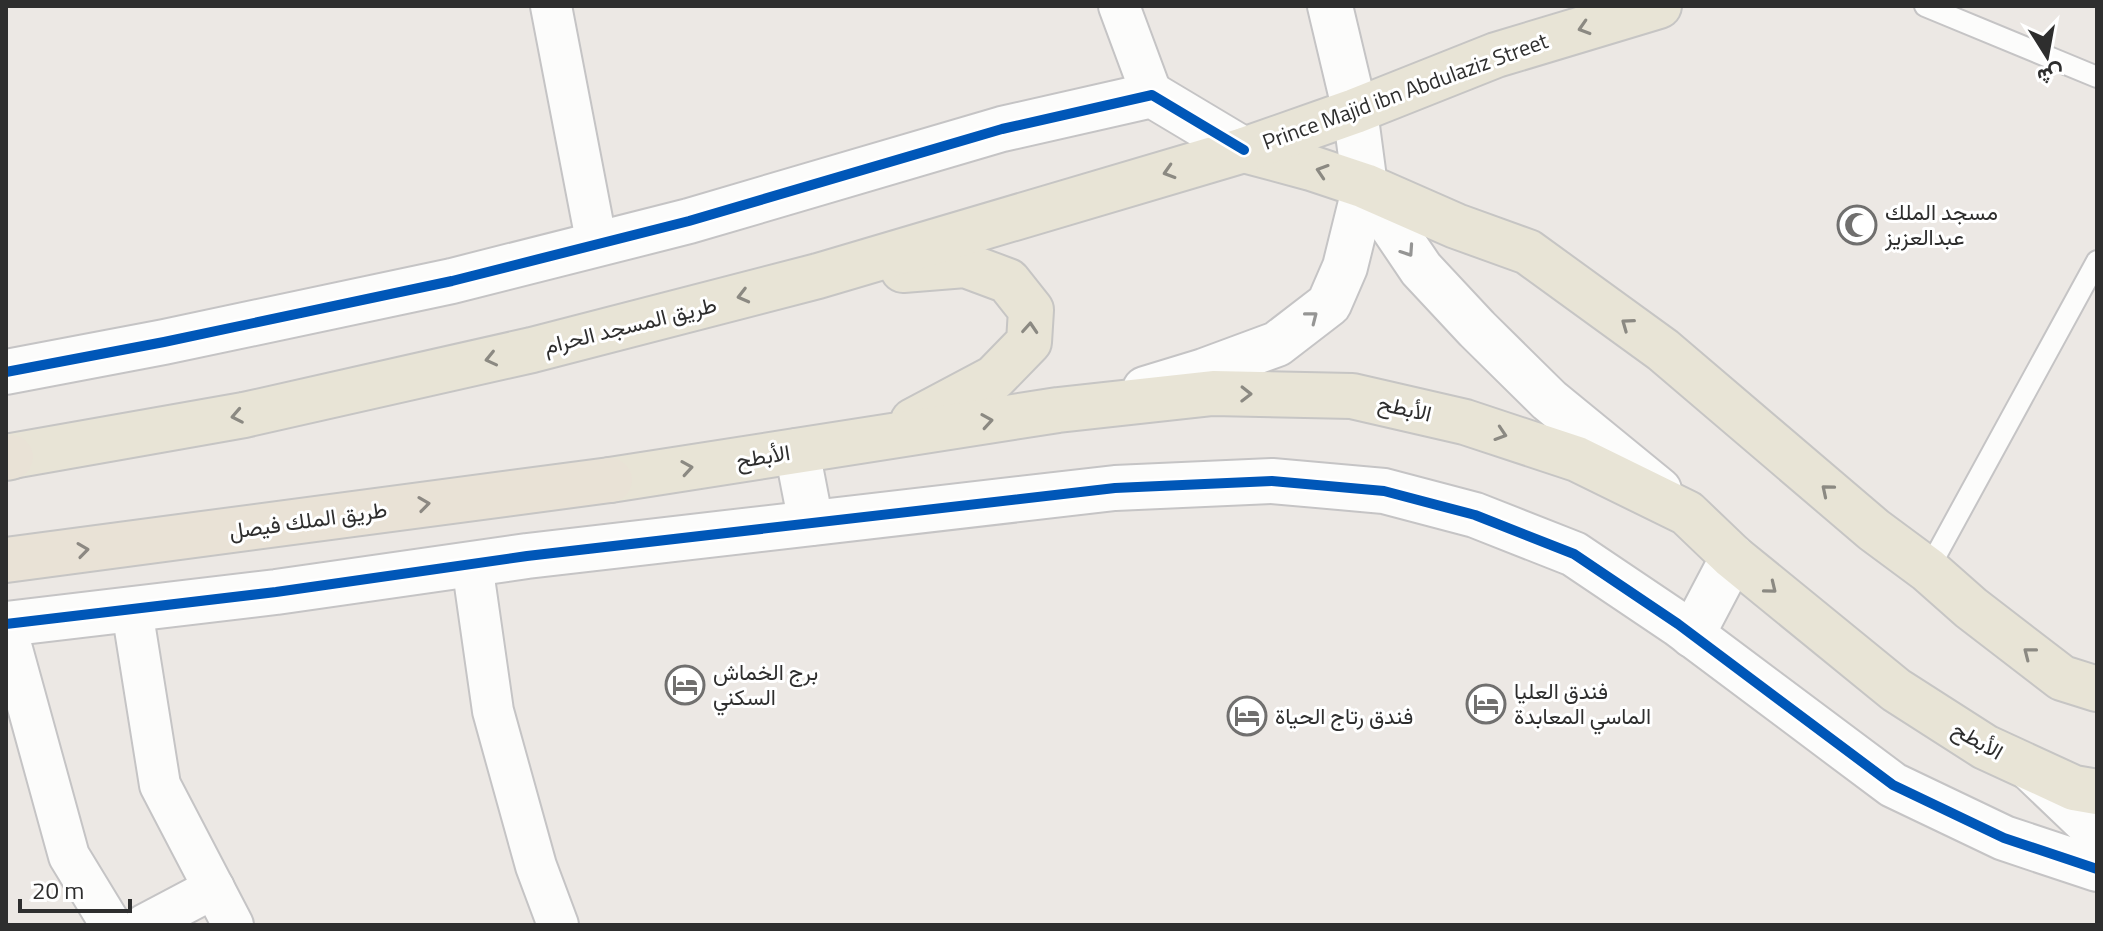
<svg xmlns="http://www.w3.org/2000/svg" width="2103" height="931" font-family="'Titillium Web',Vazirmatn,sans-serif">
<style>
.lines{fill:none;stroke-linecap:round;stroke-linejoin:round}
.service-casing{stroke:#c5c4c5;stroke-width:24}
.minor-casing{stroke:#c5c4c5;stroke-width:44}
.tertiary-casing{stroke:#c5c4c5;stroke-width:48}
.secondary-casing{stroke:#c5c4c5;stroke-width:48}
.primary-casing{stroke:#c6c5c4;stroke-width:48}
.trunk-casing{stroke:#c6c5c4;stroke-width:48}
.service{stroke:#fcfcfb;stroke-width:20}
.minor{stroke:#fcfcfb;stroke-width:40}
.tertiary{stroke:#fcfcfb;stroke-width:44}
.secondary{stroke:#fcfcfb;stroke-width:44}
.primary{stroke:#e8e4d6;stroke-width:44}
.trunk{stroke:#e9e2d6;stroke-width:44}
.cycleway-casing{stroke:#fff;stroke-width:15}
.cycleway{stroke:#0057b8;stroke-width:10}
.oneway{stroke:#8b8982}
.oneway2{stroke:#959594}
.oneway3{stroke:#8c8882}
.labels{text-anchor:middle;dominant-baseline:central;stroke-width:6;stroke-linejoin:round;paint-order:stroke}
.street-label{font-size:22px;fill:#2e2e2e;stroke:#fff}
.poi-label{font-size:22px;fill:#2e2e2e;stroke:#fff;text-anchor:start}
</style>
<rect width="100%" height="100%" fill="#ece8e4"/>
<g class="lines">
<defs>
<g id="service">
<polyline points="1925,6 2097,77"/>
<polyline points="1928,570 2097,261"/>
</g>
<g id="minor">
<polyline points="551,6 597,245"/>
<polyline points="1119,6 1152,95"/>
<polyline points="472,564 493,711 536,866 558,925"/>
<polyline points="132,610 160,785 233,925"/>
<polyline points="6,627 69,856 111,925"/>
<polyline points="144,925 214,888"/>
</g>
<g id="tertiary">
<polyline points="1330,6 1355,111"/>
<polyline points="1365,186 1421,269 1477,329 1549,400 1659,490"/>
<polyline points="6,372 164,342 452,281 689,221 1002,129 1152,95 1244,150"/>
<polyline points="1145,389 1204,371 1277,344 1329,304 1345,267 1365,186"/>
<polyline points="797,451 811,523"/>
<polyline points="6,624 276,592 527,556 1115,488 1272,481 1384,491 1475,515 1574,554 1678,624 1893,785 2004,838 2097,869"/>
<polyline points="1692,635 1733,557"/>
<polyline points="2031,769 2097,832"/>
</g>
<polyline id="secondary" points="1355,111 1365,186"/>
<g id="primary">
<polyline points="1244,150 1311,168 1365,186 1456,226 1528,252 1663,350 1874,530 1928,570 1971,608 2062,678 2097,689"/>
<polyline points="903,270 965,265 1008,281 1031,310 1029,342 994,378 913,421"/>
<polyline points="6,457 244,415 532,350 818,276 1244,150 1355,111 1496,55 1659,6"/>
<polyline points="610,480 1058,410 1213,393 1352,396 1465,422 1577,459 1687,513 1733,557 1896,690 1985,747 2074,788 2097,792"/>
</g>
<g id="trunk">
<polyline points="6,458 11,457"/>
<polyline points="6,560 610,480"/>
</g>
</defs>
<use href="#service" class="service-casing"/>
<use href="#minor" class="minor-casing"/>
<use href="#tertiary" class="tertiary-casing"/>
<use href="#secondary" class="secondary-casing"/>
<use href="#primary" class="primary-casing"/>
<use href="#trunk" class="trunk-casing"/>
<use href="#service" class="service"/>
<use href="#minor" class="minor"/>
<use href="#tertiary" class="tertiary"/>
<use href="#secondary" class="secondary"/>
<use href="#primary" class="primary"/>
<use href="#trunk" class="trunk"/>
<defs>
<g id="cycleway">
<polyline points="6,372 164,342 452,281 689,221 1002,129 1152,95 1244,150"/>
<polyline points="6,624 276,592 527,556 1115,488 1272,481 1384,491 1475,515 1574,554 1678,624 1893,785 2004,838 2097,869"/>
</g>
</defs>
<use href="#cycleway" class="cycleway-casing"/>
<use href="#cycleway" class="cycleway"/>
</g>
<defs><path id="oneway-chevron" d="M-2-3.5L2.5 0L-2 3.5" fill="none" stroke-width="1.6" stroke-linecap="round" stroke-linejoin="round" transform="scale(2)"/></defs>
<g class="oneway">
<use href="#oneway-chevron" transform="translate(1584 28) rotate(163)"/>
<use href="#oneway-chevron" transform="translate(1322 171) rotate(-162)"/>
<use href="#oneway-chevron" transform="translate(1169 172) rotate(163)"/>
<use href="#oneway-chevron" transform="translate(743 296) rotate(166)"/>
<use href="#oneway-chevron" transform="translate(1627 324) rotate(-144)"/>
<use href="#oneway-chevron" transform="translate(1030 328) rotate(-86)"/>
<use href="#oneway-chevron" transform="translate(491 359) rotate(167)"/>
<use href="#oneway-chevron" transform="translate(1246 394) rotate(1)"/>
<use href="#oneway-chevron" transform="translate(237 416) rotate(169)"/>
<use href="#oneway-chevron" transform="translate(987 421) rotate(-9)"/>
<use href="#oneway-chevron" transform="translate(1501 434) rotate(18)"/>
<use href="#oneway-chevron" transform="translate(687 468) rotate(-9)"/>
<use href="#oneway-chevron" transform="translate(1827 490) rotate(-140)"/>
<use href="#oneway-chevron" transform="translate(1771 588) rotate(39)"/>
<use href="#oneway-chevron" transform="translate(2029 653) rotate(-142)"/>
</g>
<g class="oneway2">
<use href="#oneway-chevron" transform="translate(1408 251) rotate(56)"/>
<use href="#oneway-chevron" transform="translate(1312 317) rotate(-38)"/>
</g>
<g class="oneway3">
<use href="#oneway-chevron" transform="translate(424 504) rotate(-8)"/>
<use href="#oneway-chevron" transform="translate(83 550) rotate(-8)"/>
</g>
<defs>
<symbol id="mosque-ring" viewBox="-11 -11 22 22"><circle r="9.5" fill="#fff" stroke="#706f6e" stroke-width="1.5"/><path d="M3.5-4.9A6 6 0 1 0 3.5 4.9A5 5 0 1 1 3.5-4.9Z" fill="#706f6e"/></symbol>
<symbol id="hotel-ring" viewBox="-11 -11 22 22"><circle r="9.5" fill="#fff" stroke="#706f6e" stroke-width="1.5"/><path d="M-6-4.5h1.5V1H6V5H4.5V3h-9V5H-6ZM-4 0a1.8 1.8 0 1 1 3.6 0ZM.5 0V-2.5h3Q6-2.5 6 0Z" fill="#706f6e"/></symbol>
</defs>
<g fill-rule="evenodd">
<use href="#mosque-ring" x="1835" y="203" width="44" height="44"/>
<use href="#hotel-ring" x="663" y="663" width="44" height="44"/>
<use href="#hotel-ring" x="1464" y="682" width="44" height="44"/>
<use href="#hotel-ring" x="1225" y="694" width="44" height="44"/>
</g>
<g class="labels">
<g class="street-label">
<text transform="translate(1405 91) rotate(-20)">Prince Majid ibn Abdulaziz Street</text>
<text transform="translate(630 325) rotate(-14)">طريق المسجد الحرام</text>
<text transform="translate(1405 408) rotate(13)">الأبطح</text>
<text transform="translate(763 456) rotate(-9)">الأبطح</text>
<text transform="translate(308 520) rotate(-8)">طريق الملك فيصل</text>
<text transform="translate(1978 740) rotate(30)">الأبطح</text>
</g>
<g class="poi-label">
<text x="1885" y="212">مسجد الملك<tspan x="1885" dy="25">عبدالعزيز</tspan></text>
<text x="713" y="672">برج الخماش<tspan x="713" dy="25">السكني</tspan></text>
<text x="1514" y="691">فندق العليا<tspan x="1514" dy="25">الماسي المعابدة</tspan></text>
<text x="1275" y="716">فندق رتاج الحياة</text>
</g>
</g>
<rect width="2103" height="931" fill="none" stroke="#2e2e2e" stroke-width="16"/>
<g transform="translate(2047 56) rotate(169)" stroke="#ffffff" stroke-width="6" paint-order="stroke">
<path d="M0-6L14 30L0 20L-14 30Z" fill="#2e2e2e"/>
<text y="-12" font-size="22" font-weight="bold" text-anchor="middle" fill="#2e2e2e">ش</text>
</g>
<path d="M20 899v12h110v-12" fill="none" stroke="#2e2e2e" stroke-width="4"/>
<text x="32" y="899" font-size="24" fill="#2e2e2e" stroke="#ffffff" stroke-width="6" paint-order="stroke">20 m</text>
</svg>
